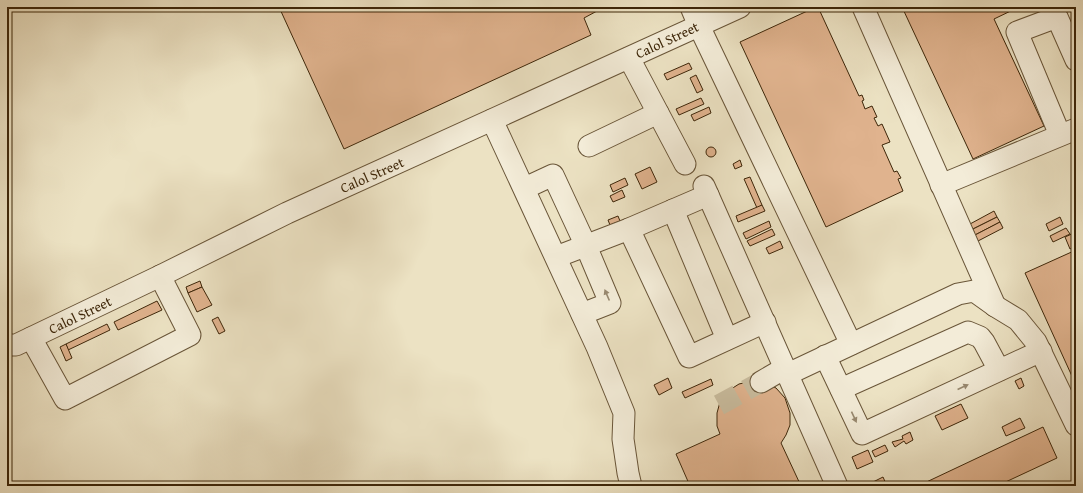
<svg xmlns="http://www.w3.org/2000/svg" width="1083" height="493" font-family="'Gentium Book Plus',serif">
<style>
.building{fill:#e0b38e;stroke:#3d2609}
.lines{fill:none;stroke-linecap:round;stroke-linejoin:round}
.minor-tunnel{stroke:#c9bc9e;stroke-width:21;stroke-dasharray:21 10;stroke-linecap:butt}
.minor-casing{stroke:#695538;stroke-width:23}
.minor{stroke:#f3ecd8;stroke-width:21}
.oneway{fill:#988970}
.labels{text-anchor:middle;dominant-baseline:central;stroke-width:3.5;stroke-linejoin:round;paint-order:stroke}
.street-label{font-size:14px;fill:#3d2609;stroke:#f3ecd8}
</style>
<rect width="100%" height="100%" fill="#ece2c3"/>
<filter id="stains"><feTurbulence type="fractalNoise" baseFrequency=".005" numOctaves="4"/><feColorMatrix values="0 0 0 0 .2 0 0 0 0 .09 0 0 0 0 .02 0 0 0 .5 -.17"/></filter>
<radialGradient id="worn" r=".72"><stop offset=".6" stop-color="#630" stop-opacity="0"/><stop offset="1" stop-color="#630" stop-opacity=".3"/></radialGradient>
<g class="building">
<polygon points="279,7 595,7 597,11 584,18 591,35 344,149"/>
<polygon points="816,7 818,7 859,96 862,95 864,100 862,101 865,109 872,106 877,117 874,118 878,126 882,124 890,142 882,145 894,172 897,171 901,178 898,179 903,191 826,227 740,42"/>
<polygon points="902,7 1019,7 994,19 1044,126 973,159"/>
<polygon points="689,63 692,69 667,80 664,74"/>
<polygon points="696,75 703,90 697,93 690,78"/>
<polygon points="701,98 704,104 679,115 676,109"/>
<polygon points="709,107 711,113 694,121 691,115"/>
<circle cx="711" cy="152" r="5"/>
<polygon points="740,160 742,166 735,169 733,164"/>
<polygon points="650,167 657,182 642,189 635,174"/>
<polygon points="750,177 762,205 757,208 744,179"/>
<polygon points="625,178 628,185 613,192 610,185"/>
<polygon points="622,190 625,197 613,202 610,196"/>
<polygon points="762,205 765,211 738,222 736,216"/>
<polygon points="994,211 997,217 973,229 970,224"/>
<polygon points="618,216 620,221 610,225 608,220"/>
<polygon points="997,217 1000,222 975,235 973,229"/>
<polygon points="1060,217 1063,224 1049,231 1046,224"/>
<polygon points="769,221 771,227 746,239 743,233"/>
<polygon points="1000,222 1003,228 978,241 975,235"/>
<polygon points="1066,228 1070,234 1053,242 1050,236"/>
<polygon points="772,229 775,235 750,246 747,241"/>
<polygon points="1074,233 1076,236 1076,246 1070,249 1065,237"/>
<polygon points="780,241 783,248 769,254 766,248"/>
<polygon points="1076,250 1076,385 1025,273"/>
<polygon points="200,281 202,287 188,293 186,287"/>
<polygon points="202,287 212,305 197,312 188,293"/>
<polygon points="157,301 162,310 118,330 114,322"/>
<polygon points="218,317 225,331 219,334 212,320"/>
<polygon points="107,324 110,330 68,350 66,344"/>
<polygon points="66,344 72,358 66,361 60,347"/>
<polygon points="668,378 672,388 659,395 654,385"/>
<polygon points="1021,378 1024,386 1019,389 1015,381"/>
<polygon points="711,379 713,385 685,398 682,392"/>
<polygon points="752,381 764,382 776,388 785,398 790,413 790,425 786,435 781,443 801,486 690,486 676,454 720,434 717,426 717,413 720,402 728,391 739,384"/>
<polygon points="961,404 968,418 942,430 935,416"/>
<polygon points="1020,418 1025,428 1006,436 1002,427"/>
<polygon points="1043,427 1057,458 997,486 918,486"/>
<polygon points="910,432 913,440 906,444 904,441 895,447 892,442 903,439 902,436"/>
<polygon points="885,445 888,451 875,457 872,451"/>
<polygon points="868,450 873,462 857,469 852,457"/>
<polygon points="883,477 887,486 865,486"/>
</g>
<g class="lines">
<polyline class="minor-tunnel" points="719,405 761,382"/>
<defs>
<g id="minor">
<polyline points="691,7 699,26 851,344"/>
<polyline points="863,7 995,306"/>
<polyline points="629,58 685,164"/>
<polyline points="492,120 597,347 624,413 623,439 628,473 631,486"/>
<polyline points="1060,135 1017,32 1057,17 1076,60"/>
<polyline points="589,146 658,113"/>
<polyline points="941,185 1076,129"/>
<polyline points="704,186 837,486"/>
<polyline points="525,188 553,175 586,246 610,303 582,314"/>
<polyline points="708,195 629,229 689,357 765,322"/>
<polyline points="673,210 727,339"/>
<polyline points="556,257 629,229"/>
<polyline points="31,338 65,399 190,335 160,276"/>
<polyline points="7,345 16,345 160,276 287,213 740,7"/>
<polyline points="825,356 862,434 1041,351"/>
<polyline points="788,374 958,294 974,291 995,306 1018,320 1036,342 1076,425"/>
<polyline points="761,382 785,368"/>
<polyline points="841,389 968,332 980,337 984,342 999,370"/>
</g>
</defs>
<use href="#minor" class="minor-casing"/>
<use href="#minor" class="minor"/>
</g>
<defs><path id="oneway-solid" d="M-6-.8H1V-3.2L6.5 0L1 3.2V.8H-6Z"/></defs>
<g class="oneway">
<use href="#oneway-solid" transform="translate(607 295) rotate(-113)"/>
<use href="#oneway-solid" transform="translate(963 387) rotate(-25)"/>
<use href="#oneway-solid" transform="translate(854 417) rotate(65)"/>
</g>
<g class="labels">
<g class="street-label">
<text transform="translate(667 40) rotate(-25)">Calol Street</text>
<text transform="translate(372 175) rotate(-24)">Calol Street</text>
<text transform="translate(80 315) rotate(-26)">Calol Street</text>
</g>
</g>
<rect width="1083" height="493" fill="none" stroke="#ece2c3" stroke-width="24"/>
<rect x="8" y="8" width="1067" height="477" fill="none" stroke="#3d2609" stroke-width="2"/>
<rect x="12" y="12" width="1059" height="469" fill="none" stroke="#3d2609"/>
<rect width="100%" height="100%" filter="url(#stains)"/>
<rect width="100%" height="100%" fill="url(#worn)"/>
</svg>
